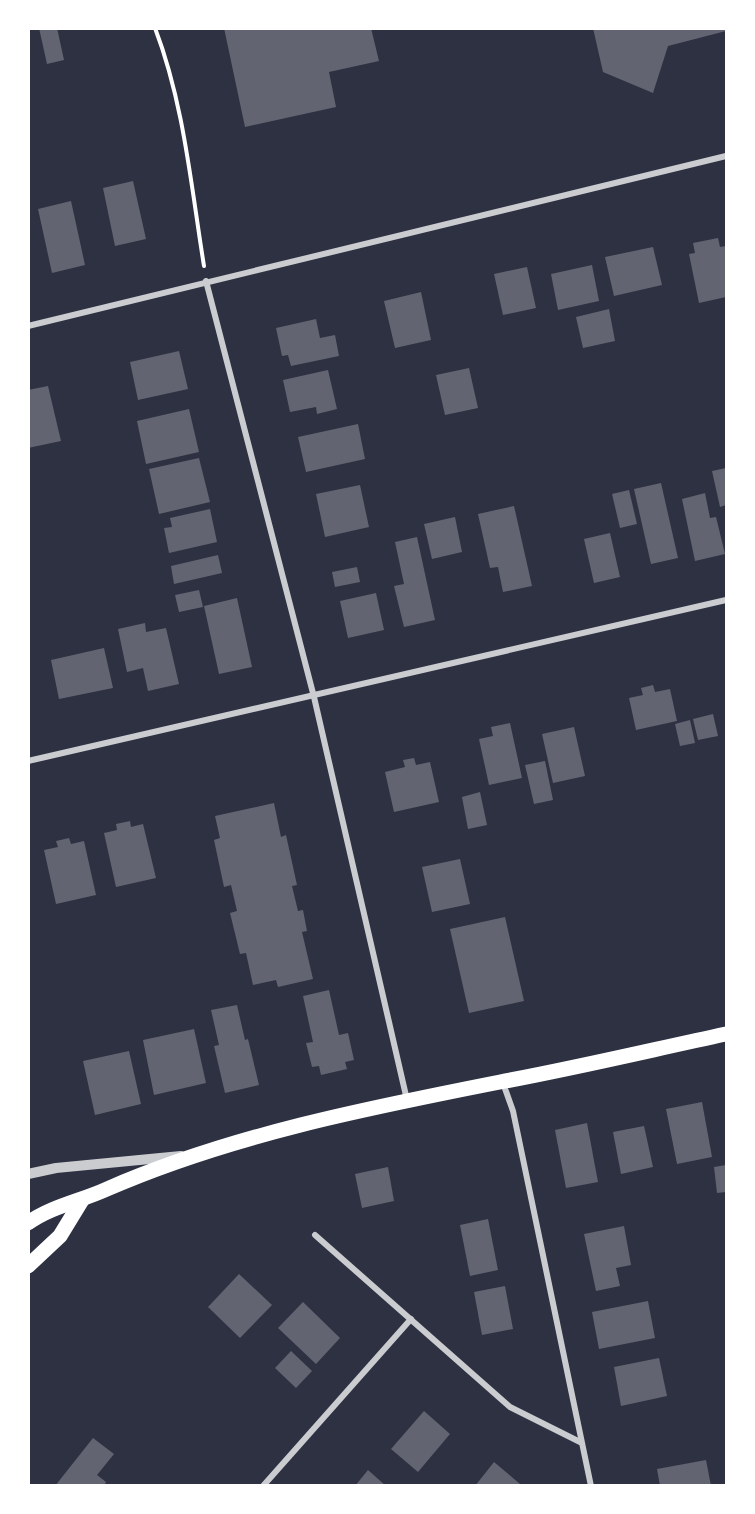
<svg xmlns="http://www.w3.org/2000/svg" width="755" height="1514" font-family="Ubuntu,sans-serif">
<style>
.building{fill:#626471}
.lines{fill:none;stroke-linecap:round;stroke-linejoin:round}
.path{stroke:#fff;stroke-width:4}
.minor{stroke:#caccd0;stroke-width:6}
.tertiary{stroke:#caccd0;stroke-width:10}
.primary{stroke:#fff;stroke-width:15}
</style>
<rect width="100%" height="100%" fill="#2d3142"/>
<g class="building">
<polygon points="39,28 57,28 64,60 47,64"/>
<polygon points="224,28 371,28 379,61 329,72 336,107 245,127"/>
<polygon points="593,28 726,28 726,31 668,46 653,93 603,72"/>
<polygon points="133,181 146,239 115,246 103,188"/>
<polygon points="71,201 85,265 52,273 38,209"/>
<polygon points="718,238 720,247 726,246 726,297 699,303 689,254 695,253 693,243"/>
<polygon points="653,247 662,285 614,296 605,257"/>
<polygon points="592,265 599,301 558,310 551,274"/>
<polygon points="527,267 536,308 503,315 494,274"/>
<polygon points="421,292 431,340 395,348 384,301"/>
<polygon points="609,309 615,341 583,348 576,317"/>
<polygon points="316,319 320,338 335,335 339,356 291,366 288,355 282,356 276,328"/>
<polygon points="179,351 188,389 138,400 130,362"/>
<polygon points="469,368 478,408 445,415 436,375"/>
<polygon points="328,370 337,409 317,414 316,407 290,412 283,380"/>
<polygon points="48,386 61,441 28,448 28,390"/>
<polygon points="189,409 199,452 146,464 137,421"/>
<polygon points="358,424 365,459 306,472 298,437"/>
<polygon points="199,458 210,502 159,514 149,469"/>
<polygon points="726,468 726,505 720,507 712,471"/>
<polygon points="661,483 678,558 651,564 634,489"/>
<polygon points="360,485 369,527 325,537 316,494"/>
<polygon points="629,490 637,524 620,528 612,494"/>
<polygon points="705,493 710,518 716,517 725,554 695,561 682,499"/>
<polygon points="514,506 532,586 503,592 498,567 490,568 478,514"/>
<polygon points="210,509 217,542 169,553 164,528 172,527 170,518"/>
<polygon points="455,517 462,552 432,559 424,524"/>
<polygon points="610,533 620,577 594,583 584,539"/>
<polygon points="417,537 435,620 404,627 394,586 404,584 395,542"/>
<polygon points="218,555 222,573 174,584 171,566"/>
<polygon points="357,567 360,582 335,587 332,572"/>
<polygon points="199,590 203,607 179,612 175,595"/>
<polygon points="376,593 384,630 348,638 340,601"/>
<polygon points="237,598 252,667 219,674 204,606"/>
<polygon points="145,623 146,632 166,628 179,684 148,691 143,668 127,672 118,629"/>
<polygon points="104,648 113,688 59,699 51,660"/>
<polygon points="653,685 655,692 670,689 677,721 636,730 629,698 643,695 641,688"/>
<polygon points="713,714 718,736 698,740 693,719"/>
<polygon points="690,720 695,743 680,746 675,724"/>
<polygon points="510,723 522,778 489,785 479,739 493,736 491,727"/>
<polygon points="574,727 585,776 553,783 542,734"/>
<polygon points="414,758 416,765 430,762 439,802 394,812 385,772 405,767 403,760"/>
<polygon points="545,761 553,800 534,804 525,765"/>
<polygon points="480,792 487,825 468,829 462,797"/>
<polygon points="274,803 281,837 286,835 297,885 292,886 298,911 303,910 307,931 302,932 313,979 278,987 276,980 253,985 246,953 240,954 230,913 237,911 231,885 224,887 214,840 220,838 215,816"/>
<polygon points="130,821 131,827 143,824 156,878 116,887 104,833 117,830 116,824"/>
<polygon points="69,838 71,844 84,841 96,895 56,904 44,850 58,847 56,841"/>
<polygon points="460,859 470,904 432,912 422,867"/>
<polygon points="505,917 524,1001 469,1013 450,929"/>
<polygon points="329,990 339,1035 348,1033 354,1060 345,1062 347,1069 321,1075 319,1066 312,1067 306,1043 313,1042 303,996"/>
<polygon points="237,1005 245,1040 248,1039 259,1085 225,1093 214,1046 219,1045 211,1010"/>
<polygon points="194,1029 206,1083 154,1095 143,1040"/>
<polygon points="129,1051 141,1104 95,1115 83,1061"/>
<polygon points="702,1102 712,1157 677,1164 666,1109"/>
<polygon points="587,1123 598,1182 566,1188 555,1130"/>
<polygon points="644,1126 653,1167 621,1174 613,1132"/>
<polygon points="726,1165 726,1192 717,1193 714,1167"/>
<polygon points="388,1167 394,1201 362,1208 355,1174"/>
<polygon points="488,1219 498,1270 470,1276 460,1225"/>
<polygon points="624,1226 631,1265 616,1268 620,1286 596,1291 584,1234"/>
<polygon points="239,1274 272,1305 240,1338 208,1307"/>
<polygon points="505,1286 513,1329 482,1335 474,1292"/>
<polygon points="648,1301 655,1338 599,1349 592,1312"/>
<polygon points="303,1302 340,1338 316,1364 278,1328"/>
<polygon points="291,1351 312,1371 296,1388 275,1368"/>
<polygon points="659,1358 667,1396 621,1406 614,1367"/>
<polygon points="424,1411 450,1434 418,1472 391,1449"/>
<polygon points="93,1438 114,1454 97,1475 106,1482 104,1486 55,1486"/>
<polygon points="706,1460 711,1486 660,1486 657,1469"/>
<polygon points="494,1462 520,1484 519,1486 475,1486"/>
<polygon points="368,1470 386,1486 355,1486"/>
</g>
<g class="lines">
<path class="path" d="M155,28c29,76 36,158 49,238"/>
<g class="minor">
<polyline points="206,281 314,697 407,1100"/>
<polyline points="28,326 726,156"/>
<polyline points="28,761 726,600"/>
<polyline points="503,1083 513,1111 591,1486"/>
<polyline points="315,1235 510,1407 580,1442"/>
<polyline points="263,1486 411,1319"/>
</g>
<polyline class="tertiary" points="28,1174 56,1168 181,1156"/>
<g class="primary">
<path d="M28,1223c24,-17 53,-22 79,-34 124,-54 261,-81 393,-107 76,-14 151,-32 226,-48"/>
<polyline points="28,1266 60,1236 82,1200"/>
</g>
</g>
<rect width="755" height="1514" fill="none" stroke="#ffffff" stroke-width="60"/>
</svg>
